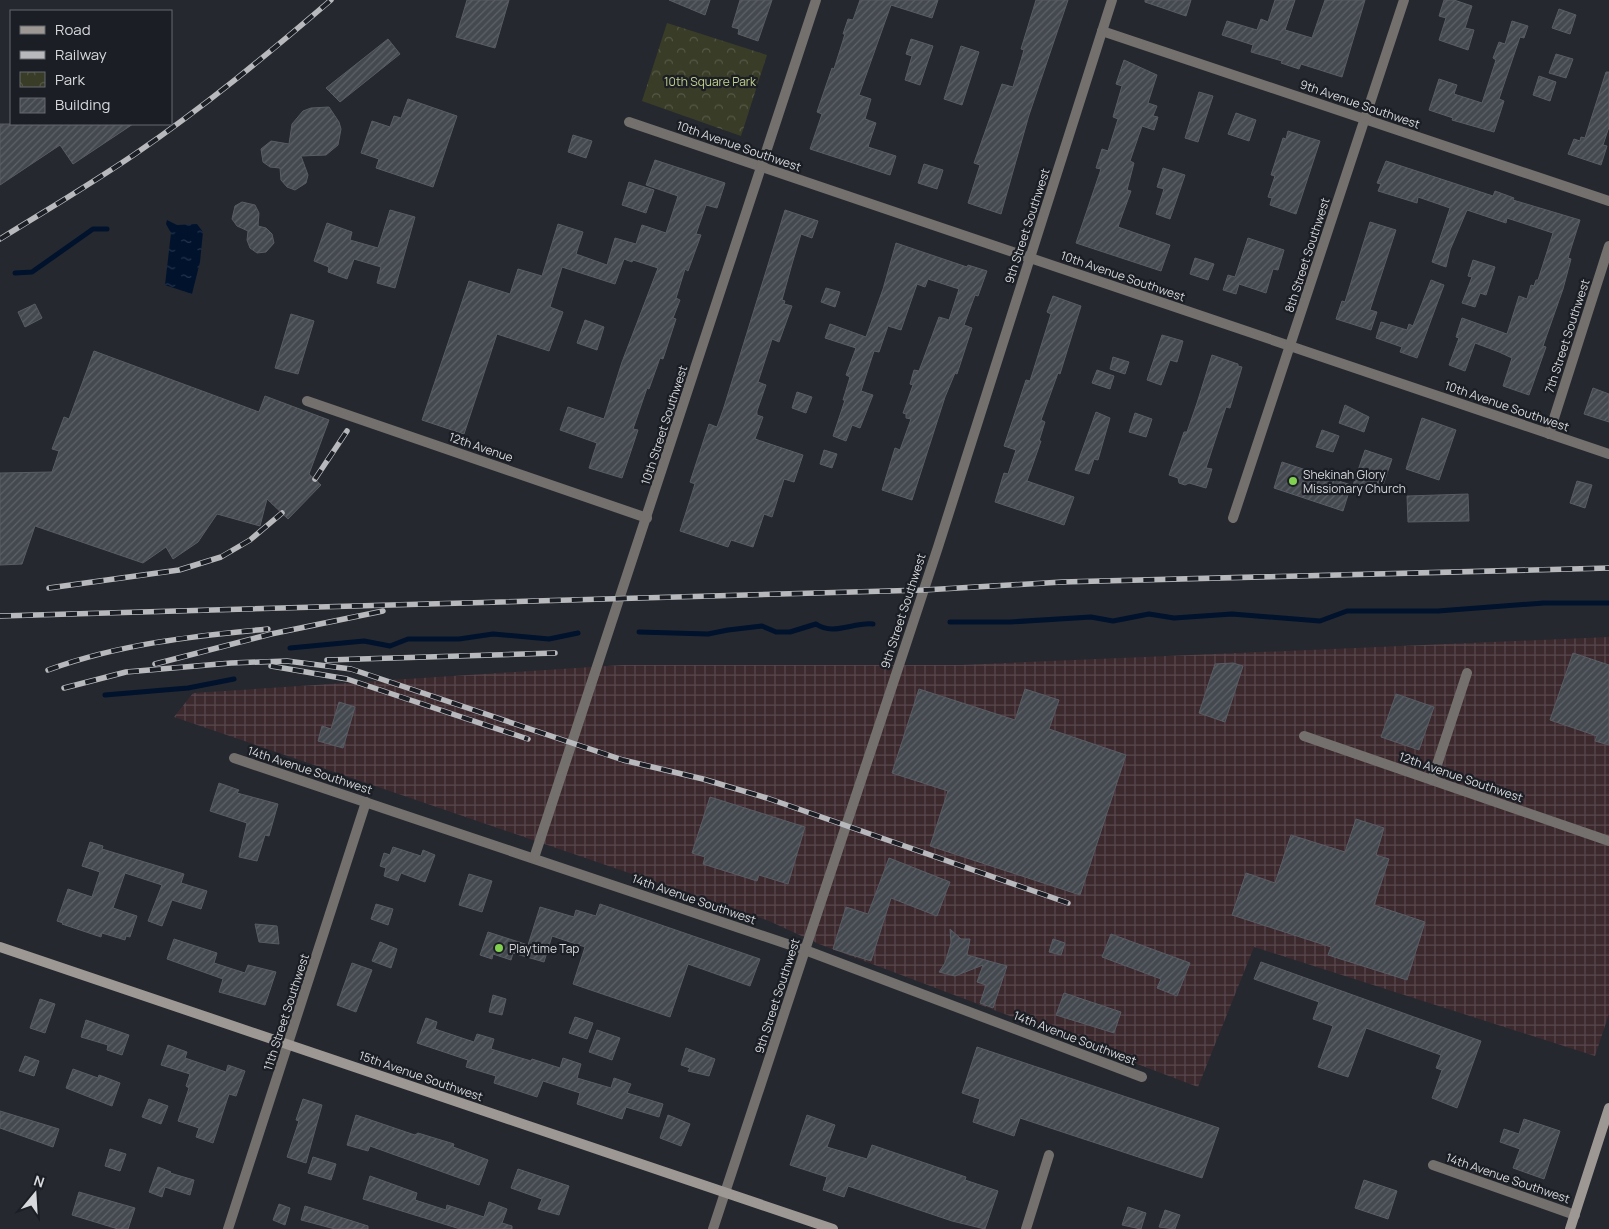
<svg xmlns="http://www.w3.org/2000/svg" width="1609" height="1229" font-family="Manrope,sans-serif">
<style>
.industrial{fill:url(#industrial-grid)}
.park{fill:url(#park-crowns)}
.water{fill:url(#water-ripples)}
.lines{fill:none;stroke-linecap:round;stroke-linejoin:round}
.stream{stroke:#01122d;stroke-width:5}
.building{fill:url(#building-hatch);stroke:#585c63}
.street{stroke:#73706d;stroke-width:10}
.secondary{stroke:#9d9894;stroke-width:10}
.rail-casing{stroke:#b7b9bd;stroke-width:5.5}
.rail{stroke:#1b1e24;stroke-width:4;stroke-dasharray:11;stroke-linecap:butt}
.poi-dot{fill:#81d050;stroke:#1b1e24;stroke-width:2}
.labels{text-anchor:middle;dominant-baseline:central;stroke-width:4.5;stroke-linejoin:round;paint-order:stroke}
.park-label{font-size:12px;fill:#c4d18d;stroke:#1b1e24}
.street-label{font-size:12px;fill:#d6d8dc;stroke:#1b1e24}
.poi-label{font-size:12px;fill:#d6d8dc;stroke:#1b1e24;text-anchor:start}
</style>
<defs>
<pattern id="industrial-grid" width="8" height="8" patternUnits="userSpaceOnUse" patternTransform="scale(1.25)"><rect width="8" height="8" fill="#3c292e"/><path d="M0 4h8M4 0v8" fill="none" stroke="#57474c"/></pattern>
<pattern id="park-crowns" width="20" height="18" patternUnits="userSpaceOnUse" patternTransform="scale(1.25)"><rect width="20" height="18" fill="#393d27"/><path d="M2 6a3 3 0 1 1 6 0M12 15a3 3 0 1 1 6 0" fill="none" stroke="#555846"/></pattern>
<pattern id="water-ripples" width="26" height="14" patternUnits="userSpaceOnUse" patternTransform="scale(1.25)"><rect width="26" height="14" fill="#01122d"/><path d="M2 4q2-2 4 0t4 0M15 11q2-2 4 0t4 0" fill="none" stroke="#25344b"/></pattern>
<pattern id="building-hatch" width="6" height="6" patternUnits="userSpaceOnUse" patternTransform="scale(1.25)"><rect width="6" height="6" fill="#44484f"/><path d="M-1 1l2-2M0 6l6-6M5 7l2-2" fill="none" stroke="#5e6268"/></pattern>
</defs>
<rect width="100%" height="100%" fill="#25282e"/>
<polygon class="industrial" points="1609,637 1609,1014 1595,1056 1254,947 1198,1087 819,944 769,921 174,717 193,693 622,665 961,665"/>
<polygon class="park" points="667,23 767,55 741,136 642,101"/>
<polygon class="water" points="167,220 177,225 197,224 203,232 200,262 192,294 165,285 171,233 166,224"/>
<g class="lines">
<g class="stream">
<polyline points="15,273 32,272 93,229 107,229"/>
<polyline points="950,622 1010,622 1091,617 1113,621 1149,614 1174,618 1232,614 1320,621 1347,611 1438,611 1544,603 1609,603"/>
<path d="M639,632l69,2 20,-4 34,-4 14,6h14l26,-8c17,12 37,-2 57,0"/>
<polyline points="290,648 364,641 390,646 408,639 459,639 493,634 549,639 578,633"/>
<polyline points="105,695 188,688 234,679"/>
</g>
</g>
<g class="building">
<polygon points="467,0 509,0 495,48 456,37"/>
<polygon points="669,0 710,0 705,15"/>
<polygon points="740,0 772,0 758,41 738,34 739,29 732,27"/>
<polygon points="860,0 938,0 932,18 891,5 859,95 871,99 865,119 876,123 868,147 896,156 890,175 810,149 822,114 817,112 832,68 834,69 845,34 843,34 848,19 853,20"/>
<polygon points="1036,0 1068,0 1029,115 1001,214 968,203 980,165 974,163 1002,84 1013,87 1024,50 1021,49"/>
<polygon points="1145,0 1191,0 1186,16 1145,2"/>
<polygon points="1275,0 1295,0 1285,30 1312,38 1325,0 1365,0 1342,77 1301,64 1299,69 1281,63 1282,61 1251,52 1253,45 1222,35 1227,21 1257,30 1261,19 1268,22"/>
<polygon points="1444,0 1454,0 1472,6 1465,28 1474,30 1468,50 1439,40 1446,18 1439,16"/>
<polygon points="1559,9 1576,15 1570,34 1552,28"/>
<polygon points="1512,21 1528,26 1524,38 1520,37 1499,99 1504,101 1494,132 1452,120 1453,118 1429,110 1439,79 1457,85 1454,94 1482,103 1496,60 1493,58 1499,42 1505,44"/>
<polygon points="388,39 400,54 340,102 326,88"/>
<polygon points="911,39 933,46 920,85 905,80 912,56 906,54"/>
<polygon points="961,46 979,52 962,105 944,99"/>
<polygon points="1556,54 1573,59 1566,78 1549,73"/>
<polygon points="1124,60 1157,75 1148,103 1157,106 1153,116 1158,117 1154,130 1142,126 1130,161 1134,163 1127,190 1131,191 1118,227 1170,245 1161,271 1076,243 1101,169 1096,168 1102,149 1108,151 1118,119 1113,117 1122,86 1116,84"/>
<polygon points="1606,72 1609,72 1609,127 1603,145 1607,146 1601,165 1568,154 1574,139 1580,141 1581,137 1585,138"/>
<polygon points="1539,76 1556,82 1550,101 1533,95"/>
<polygon points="1199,92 1213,96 1198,142 1185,138"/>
<polygon points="408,99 457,116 433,187 376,168 379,159 361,153 372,121 390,127 394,116 401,118"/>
<polygon points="329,107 339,122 341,129 338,145 326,155 301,156 308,175 306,183 295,190 287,187 281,180 280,168 270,167 263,162 261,149 271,141 289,144 292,124 303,111 311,108"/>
<polygon points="1236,113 1256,120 1249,141 1228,134"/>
<polygon points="0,124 133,124 73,164 60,145 0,185"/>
<polygon points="1288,131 1320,141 1296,214 1270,205 1272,198 1268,197 1275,176 1271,175 1283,138 1286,139"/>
<polygon points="573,135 592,141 586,158 568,152"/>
<polygon points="655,160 725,183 717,208 706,205 696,234 701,235 688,271 685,269 676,298 680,300 673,318 676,319 663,359 660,358 649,389 647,388 633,429 638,430 622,478 589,468 597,443 560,430 568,407 604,419 622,362 658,268 633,260 632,262 624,259 615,284 562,267 550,307 563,312 549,351 497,334 464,434 422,420 469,281 510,294 518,269 542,276 558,224 583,232 576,254 607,265 615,238 636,244 642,225 666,233 678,196 646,185"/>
<polygon points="1386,161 1493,196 1495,191 1514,198 1513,200 1580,220 1568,258 1571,259 1563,289 1543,346 1546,347 1529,395 1503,386 1512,358 1499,352 1475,343 1465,371 1449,365 1459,338 1456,337 1462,318 1507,334 1519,296 1527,299 1531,285 1534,286 1536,280 1538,280 1553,233 1507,218 1506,223 1467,210 1450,250 1446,267 1432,262 1450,208 1418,197 1417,203 1378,191 1381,184 1377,183"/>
<polygon points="924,164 943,170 937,189 918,183"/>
<polygon points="1163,168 1185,175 1170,219 1156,214 1164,189 1157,187"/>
<polygon points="629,182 654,190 646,213 622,205"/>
<polygon points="242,202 255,205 259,213 258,226 266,228 272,234 274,243 266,252 257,253 250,248 247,240 248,231 237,226 232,219 235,206"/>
<polygon points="390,210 415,217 395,288 377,283 381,267 354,259 347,279 328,272 329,267 314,261 327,223 352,232 350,240 378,248"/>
<polygon points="785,210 818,221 812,238 801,234 792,264 782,300 785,301 784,304 792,306 779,342 772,339 758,382 766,385 757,411 757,415 763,417 755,439 803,455 794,482 784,479 772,517 764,514 753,547 731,540 728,547 680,531 695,484 690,482 709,424 717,427 724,407"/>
<polygon points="1370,222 1396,230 1370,310 1377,312 1371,330 1336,319 1342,301 1345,302"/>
<polygon points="1248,238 1284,250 1278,270 1273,269 1266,293 1239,284 1236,294 1223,290 1228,275 1235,277"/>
<polygon points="896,243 967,267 968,265 987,271 978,296 975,295 964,325 972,328 957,374 955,373 945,397 912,500 882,490 895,448 900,450 911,419 906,418 906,414 903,413 913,385 910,384 914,370 919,371 939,317 949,320 959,289 928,279 925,287 917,284 901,330 888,326 879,352 874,351 861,391 873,395 860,428 852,425 846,441 833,436 845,400 843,400 850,377 846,375 856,348 825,338 830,324 866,337 883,289"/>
<polygon points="1195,258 1214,264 1208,280 1190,274"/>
<polygon points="1473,260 1495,267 1486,295 1480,293 1475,307 1462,303 1472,277 1468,276"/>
<polygon points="1431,280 1444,285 1417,358 1400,352 1402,347 1376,338 1381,322 1407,330 1409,324 1413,326"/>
<polygon points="826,288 840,292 835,307 821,302"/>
<polygon points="1053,296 1081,306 1060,374 1058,373 1041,420 1045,422 1039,441 1041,441 1027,481 1074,497 1064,525 995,502 1004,473 1008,474 1016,450 1004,446 1026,380 1030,381 1051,314 1047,312"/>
<polygon points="35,304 42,318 25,327 18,312"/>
<polygon points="291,314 314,321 298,374 275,368"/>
<polygon points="585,320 604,327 597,350 577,343"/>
<polygon points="1162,335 1183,341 1177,362 1170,360 1161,385 1147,380"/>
<polygon points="94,351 259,412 265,396 329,420 309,474 321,485 288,519 267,499 260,526 217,514 198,542 173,559 166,547 143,563 35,526 22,564 0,565 0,473 52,472 59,451 52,449 64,417 69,419"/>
<polygon points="1212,355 1238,364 1238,366 1242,367 1230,408 1226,407 1206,468 1212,469 1206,488 1189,483 1185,485 1179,483 1178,478 1169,475 1184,432 1187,432 1197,403"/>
<polygon points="1113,357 1129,362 1125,374 1110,369"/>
<polygon points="1097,370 1114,376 1110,389 1092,383"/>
<polygon points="1593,388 1609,394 1609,422 1584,414"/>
<polygon points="797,392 812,397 806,413 792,408"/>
<polygon points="1345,405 1369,417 1364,432 1339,423"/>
<polygon points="1096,412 1110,418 1098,460 1094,459 1089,474 1075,470"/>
<polygon points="1135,413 1152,419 1146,437 1129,432"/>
<polygon points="1422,418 1456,430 1439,480 1406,469"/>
<polygon points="1322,430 1339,436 1333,452 1316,447"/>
<polygon points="824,450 837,454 832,468 820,464"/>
<polygon points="1365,450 1392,459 1380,494 1353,485"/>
<polygon points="1282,462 1351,485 1343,511 1274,488"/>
<polygon points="1577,481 1592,485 1585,508 1570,503"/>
<polygon points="1468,494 1469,521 1408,522 1407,496"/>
<polygon points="1573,653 1609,665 1609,745 1595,741 1597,736 1550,720"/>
<polygon points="1233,663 1243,666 1225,722 1199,713 1215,664"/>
<polygon points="919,689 1015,720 1025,689 1059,700 1049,729 1126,755 1080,895 930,846 948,791 892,773"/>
<polygon points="1396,694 1434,707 1419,750 1381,737"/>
<polygon points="339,702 355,707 343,748 318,741 322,726 331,729"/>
<polygon points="219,783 239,790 237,793 278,804 269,836 265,835 257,861 239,857 247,823 210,811"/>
<polygon points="710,797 805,827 788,884 759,875 757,881 703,864 705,857 692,853"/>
<polygon points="1356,819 1384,828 1376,855 1389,859 1374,905 1425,922 1407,980 1328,955 1331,947 1232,915 1246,873 1275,883 1291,835 1345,852"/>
<polygon points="90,842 103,846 102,849 184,874 181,883 207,891 201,909 172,900 162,926 148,921 162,885 125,873 113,908 137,916 130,937 126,936 125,940 102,933 101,937 62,924 63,923 57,921 68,889 92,897 100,872 82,866"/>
<polygon points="393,847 421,856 423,850 435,855 425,882 401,873 398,881 384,876 386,868 380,866 384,853 390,855"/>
<polygon points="889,858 950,882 937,916 891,898 871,961 833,949 846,907 868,914"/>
<polygon points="469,874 492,881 482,912 459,905"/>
<polygon points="376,904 393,909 388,925 371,919"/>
<polygon points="600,904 760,959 750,986 688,964 670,1017 573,984 585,947 552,936 544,962 513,953 511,960 493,954 492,959 480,955 488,932 528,945 540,907 574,917 576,910 596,916"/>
<polygon points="255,924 277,926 279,944 259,942"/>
<polygon points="950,929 961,939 970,939 967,955 1007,966 993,1008 980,1003 986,985 977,982 983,965 955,976 939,972 945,963 951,943"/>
<polygon points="1111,934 1190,963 1177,996 1157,988 1161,979 1102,957"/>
<polygon points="174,939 217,953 214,963 245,973 248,965 276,972 265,1005 219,992 223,979 167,959"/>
<polygon points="1053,939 1065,943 1061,955 1049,952"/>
<polygon points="380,942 397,949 391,968 372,961"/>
<polygon points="1261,962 1481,1041 1457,1108 1432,1098 1442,1070 1436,1068 1441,1055 1366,1028 1348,1077 1318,1067 1333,1026 1313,1019 1319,1002 1254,979"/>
<polygon points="352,963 372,970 356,1012 337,1005"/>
<polygon points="1064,993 1121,1012 1114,1033 1056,1015"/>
<polygon points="493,995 506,999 502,1015 489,1012"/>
<polygon points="40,999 55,1004 45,1033 30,1028"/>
<polygon points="575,1017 593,1023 587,1039 569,1033"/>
<polygon points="426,1018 437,1022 435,1029 474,1042 477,1034 494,1039 491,1049 531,1061 532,1059 560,1068 563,1058 581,1064 577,1078 611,1088 614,1078 631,1084 627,1093 663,1104 659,1117 626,1107 622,1119 577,1104 580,1093 543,1081 537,1097 494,1083 496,1076 466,1067 468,1060 417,1043"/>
<polygon points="86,1020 129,1035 122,1055 107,1050 108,1045 81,1037"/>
<polygon points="597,1030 620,1038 612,1060 589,1052"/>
<polygon points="168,1045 187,1052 185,1058 226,1072 228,1065 245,1071 236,1096 229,1094 213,1143 196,1137 199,1128 178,1121 189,1088 186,1086 190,1074 161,1065"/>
<polygon points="977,1047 1219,1128 1202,1178 1020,1118 1014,1136 973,1122 980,1099 962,1093"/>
<polygon points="686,1048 715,1059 709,1076 688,1071 690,1068 681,1065"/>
<polygon points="25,1056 39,1061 34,1076 19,1071"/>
<polygon points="73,1069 98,1078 99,1075 120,1083 112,1106 66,1088"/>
<polygon points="149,1099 168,1106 161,1124 142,1117"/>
<polygon points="303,1099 322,1105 306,1163 287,1157 299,1121 296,1120"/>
<polygon points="0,1111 59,1129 53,1147 0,1128"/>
<polygon points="356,1115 415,1135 418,1133 454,1144 453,1147 456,1148 488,1160 479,1185 370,1146 368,1151 347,1145"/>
<polygon points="668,1115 690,1124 681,1146 660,1138"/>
<polygon points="807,1115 835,1125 827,1147 867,1159 872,1145 966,1177 965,1180 998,1191 985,1229 952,1221 848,1186 844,1197 823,1190 827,1177 790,1165"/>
<polygon points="1524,1119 1560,1131 1544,1179 1513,1168 1520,1149 1500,1142 1504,1129 1519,1134"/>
<polygon points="110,1149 126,1154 120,1171 105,1166"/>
<polygon points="313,1157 336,1164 331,1180 308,1173"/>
<polygon points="158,1167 171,1172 170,1173 194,1180 190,1195 165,1187 162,1197 149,1192"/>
<polygon points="518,1169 569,1186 559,1215 538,1209 542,1199 511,1188"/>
<polygon points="370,1176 417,1193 415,1200 446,1210 447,1205 484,1217 489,1202 507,1209 502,1223 512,1226 512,1229 460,1229 363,1199"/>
<polygon points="1364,1180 1397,1191 1388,1219 1355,1208"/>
<polygon points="79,1192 135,1208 128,1229 118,1229 72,1215"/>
<polygon points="279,1204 290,1208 285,1225 273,1220"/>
<polygon points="305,1206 368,1226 368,1229 335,1229 301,1220"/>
<polygon points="1128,1207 1146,1213 1141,1229 1122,1225"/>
<polygon points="1165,1210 1180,1215 1175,1229 1159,1227"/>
</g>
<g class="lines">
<g class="street">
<polyline points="1102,31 1609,201"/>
<polyline points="629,122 1609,454"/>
<polyline points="307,401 647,518"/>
<polyline points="1549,434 1609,246"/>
<polyline points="1233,518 1404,0"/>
<polyline points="1304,736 1609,841"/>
<polyline points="234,758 805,950 1142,1077"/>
<polyline points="1432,780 1467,673"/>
<polyline points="534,858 816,0"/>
<polyline points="1433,1165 1575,1215"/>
<polyline points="228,1229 366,802"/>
<polyline points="713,1229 938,547 1112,0"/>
<polyline points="1026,1229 1049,1155"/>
</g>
<g class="secondary">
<polyline points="0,947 833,1229"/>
<polyline points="1570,1229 1609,1108"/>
</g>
<defs>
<g id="rail">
<path d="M0,239c45,-28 91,-55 135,-85 69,-47 133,-100 196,-154"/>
<polyline points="315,479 347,431"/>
<polyline points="49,588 179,570 221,557 250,540 282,513"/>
<polyline points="0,616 924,590 1062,582 1609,568"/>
<polyline points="327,660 555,653"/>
<polyline points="155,664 271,634 383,611"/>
<polyline points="271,666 347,679 528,739"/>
<path d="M48,670c71,-26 145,-34 220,-41"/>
<polyline points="64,688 126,672 231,663 287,661 351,669 623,760 703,779 767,798 1068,903"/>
</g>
</defs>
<use href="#rail" class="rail-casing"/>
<use href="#rail" class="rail"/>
</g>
<g class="poi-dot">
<circle cx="1293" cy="481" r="5"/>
<circle cx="499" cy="948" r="5"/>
</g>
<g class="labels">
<g class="park-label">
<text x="710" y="81">10th Square Park</text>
</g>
<g class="street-label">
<text transform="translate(1360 104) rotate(19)">9th Avenue Southwest</text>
<text transform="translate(739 146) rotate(19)">10th Avenue Southwest</text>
<text transform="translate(1027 226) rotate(-72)">9th Street Southwest</text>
<text transform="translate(1307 255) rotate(-72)">8th Street Southwest</text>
<text transform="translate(1123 276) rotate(19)">10th Avenue Southwest</text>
<text transform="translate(1567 336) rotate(-72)">7th Street Southwest</text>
<text transform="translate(1507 406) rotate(19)">10th Avenue Southwest</text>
<text transform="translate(664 425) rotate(-72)">10th Street Southwest</text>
<text transform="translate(481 447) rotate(19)">12th Avenue</text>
<text transform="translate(903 611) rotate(-72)">9th Street Southwest</text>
<text transform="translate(310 770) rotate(18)">14th Avenue Southwest</text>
<text transform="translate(1461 777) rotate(19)">12th Avenue Southwest</text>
<text transform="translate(694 899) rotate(19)">14th Avenue Southwest</text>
<text transform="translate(777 996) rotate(-72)">9th Street Southwest</text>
<text transform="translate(286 1012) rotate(-72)">11th Street Southwest</text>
<text transform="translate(1075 1038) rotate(21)">14th Avenue Southwest</text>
<text transform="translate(421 1076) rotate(19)">15th Avenue Southwest</text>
<text transform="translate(1508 1178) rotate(19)">14th Avenue Southwest</text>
</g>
<g class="poi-label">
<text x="1303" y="474">Shekinah Glory<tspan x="1303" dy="14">Missionary Church</tspan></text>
<text x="509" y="948">Playtime Tap</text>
</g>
</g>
<rect x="10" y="10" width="162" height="115" fill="#1b1e24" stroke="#66686e"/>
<rect x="20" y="26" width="25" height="8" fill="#9d9894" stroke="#66686e"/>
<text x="55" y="35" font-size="15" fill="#d6d8dc">Road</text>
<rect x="20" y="51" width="25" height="8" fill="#b7b9bd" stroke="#66686e"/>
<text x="55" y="60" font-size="15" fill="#d6d8dc">Railway</text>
<rect x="20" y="72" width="25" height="15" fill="url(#park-crowns)" stroke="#66686e"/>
<text x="55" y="85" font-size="15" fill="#d6d8dc">Park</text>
<rect x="20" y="98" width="25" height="15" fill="url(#building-hatch)" stroke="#66686e"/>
<text x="55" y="110" font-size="15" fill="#d6d8dc">Building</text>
<g transform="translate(35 1194) rotate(18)" stroke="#1b1e24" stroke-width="4" paint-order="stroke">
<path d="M0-4L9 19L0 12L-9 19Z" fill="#d6d8dc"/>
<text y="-8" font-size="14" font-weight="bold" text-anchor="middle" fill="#d6d8dc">N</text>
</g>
</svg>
